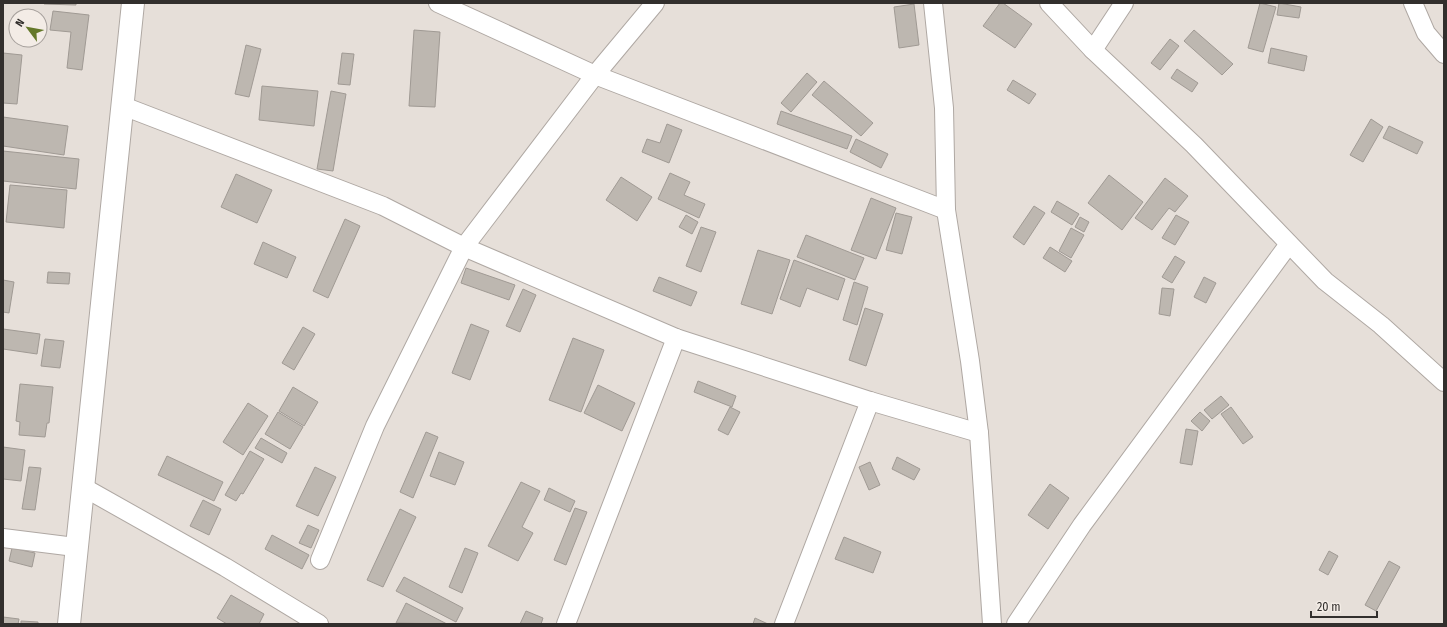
<svg xmlns="http://www.w3.org/2000/svg" width="1447" height="627" font-family="'Fira Sans Condensed',sans-serif">
<style>
.building{fill:#bdb7b0;stroke:#a09a94}
.lines{fill:none;stroke-linecap:round;stroke-linejoin:round}
.street-casing{stroke:#afa8a3;stroke-width:20}
.secondary-casing{stroke:#afa8a3;stroke-width:24}
.street{stroke:#fff;stroke-width:18}
.secondary{stroke:#fff;stroke-width:22}
</style>
<rect width="100%" height="100%" fill="#e6dfd9"/>
<g class="building">
<polygon points="44,3 76,3 76,5 44,4"/>
<polygon points="1000,3 1003,3 1032,24 1015,48 983,26"/>
<polygon points="1260,3 1276,7 1263,52 1248,48"/>
<polygon points="1279,3 1301,7 1299,18 1277,15"/>
<polygon points="914,4 919,45 899,48 894,7"/>
<polygon points="53,11 89,15 82,70 67,68 71,32 50,30"/>
<polygon points="414,30 440,32 435,107 409,106"/>
<polygon points="1194,30 1233,64 1222,75 1184,41"/>
<polygon points="1170,39 1179,46 1160,70 1151,63"/>
<polygon points="246,45 261,49 249,97 235,94"/>
<polygon points="1271,48 1307,56 1304,71 1268,63"/>
<polygon points="3,53 22,55 17,104 3,103"/>
<polygon points="342,53 354,54 350,85 338,84"/>
<polygon points="1177,69 1198,83 1192,92 1171,78"/>
<polygon points="807,73 817,82 791,112 781,103"/>
<polygon points="1013,80 1036,94 1029,104 1007,90"/>
<polygon points="824,81 873,123 861,136 812,95"/>
<polygon points="262,86 318,91 314,126 259,120"/>
<polygon points="331,91 346,94 333,171 317,169"/>
<polygon points="781,111 852,136 847,149 777,124"/>
<polygon points="3,117 68,126 64,155 3,146"/>
<polygon points="1371,119 1383,127 1363,162 1350,155"/>
<polygon points="667,124 682,130 669,163 642,152 647,139 660,143"/>
<polygon points="1389,126 1423,142 1417,154 1383,138"/>
<polygon points="856,139 888,154 881,168 850,152"/>
<polygon points="3,151 79,159 76,189 3,181"/>
<polygon points="670,173 690,182 684,195 705,204 699,218 658,199"/>
<polygon points="236,174 272,190 257,223 221,207"/>
<polygon points="1109,175 1143,202 1122,230 1088,203"/>
<polygon points="621,177 652,197 637,221 606,200"/>
<polygon points="1165,178 1188,196 1175,212 1169,208 1152,230 1135,218"/>
<polygon points="10,185 67,190 64,228 6,222"/>
<polygon points="871,198 896,208 876,259 851,250"/>
<polygon points="1057,201 1079,214 1072,225 1051,212"/>
<polygon points="1034,206 1045,213 1024,245 1013,237"/>
<polygon points="896,213 912,217 902,254 886,250"/>
<polygon points="686,215 698,222 692,234 679,227"/>
<polygon points="1176,215 1189,222 1175,245 1162,238"/>
<polygon points="1080,217 1089,222 1084,232 1075,227"/>
<polygon points="345,219 360,226 328,298 313,291"/>
<polygon points="701,227 716,232 701,272 686,266"/>
<polygon points="1071,228 1084,235 1071,258 1059,251"/>
<polygon points="806,235 864,258 855,280 797,257"/>
<polygon points="263,242 296,257 287,278 254,264"/>
<polygon points="1050,247 1072,261 1065,272 1043,258"/>
<polygon points="758,250 790,260 772,314 741,304"/>
<polygon points="1175,256 1185,262 1172,283 1162,277"/>
<polygon points="794,260 845,279 838,300 807,288 800,307 780,299"/>
<polygon points="466,268 515,285 509,300 461,283"/>
<polygon points="48,272 70,273 69,284 47,283"/>
<polygon points="659,277 697,292 691,306 653,291"/>
<polygon points="1204,277 1216,283 1206,303 1194,297"/>
<polygon points="3,280 14,282 9,313 3,312"/>
<polygon points="854,282 868,287 857,325 843,320"/>
<polygon points="1162,288 1174,289 1170,316 1159,314"/>
<polygon points="523,289 536,295 520,332 506,326"/>
<polygon points="865,308 883,314 866,366 849,360"/>
<polygon points="471,324 489,331 470,380 452,373"/>
<polygon points="303,327 315,334 294,370 282,363"/>
<polygon points="3,329 40,334 37,354 3,349"/>
<polygon points="573,338 604,350 581,412 549,400"/>
<polygon points="45,339 64,341 60,368 41,366"/>
<polygon points="698,381 736,396 732,407 694,392"/>
<polygon points="20,384 53,387 49,423 47,423 45,437 19,435 20,422 16,421"/>
<polygon points="598,385 635,403 622,431 584,413"/>
<polygon points="293,387 318,402 304,426 279,411"/>
<polygon points="1221,396 1229,405 1212,419 1204,410"/>
<polygon points="248,403 268,416 243,455 223,442"/>
<polygon points="730,407 740,412 728,435 718,430"/>
<polygon points="1231,407 1253,437 1243,444 1221,414"/>
<polygon points="278,412 303,427 290,449 265,434"/>
<polygon points="1200,412 1210,421 1202,431 1191,421"/>
<polygon points="1186,429 1198,431 1192,465 1180,463"/>
<polygon points="426,432 438,437 413,498 400,492"/>
<polygon points="261,438 287,453 282,463 255,448"/>
<polygon points="3,447 25,450 21,481 3,479"/>
<polygon points="250,451 264,459 243,494 241,493 236,501 225,495"/>
<polygon points="439,452 464,462 455,485 430,476"/>
<polygon points="167,456 223,482 214,501 158,475"/>
<polygon points="897,457 920,469 914,480 892,469"/>
<polygon points="870,462 880,485 869,490 859,467"/>
<polygon points="29,467 41,468 35,510 22,509"/>
<polygon points="315,467 336,477 318,516 296,506"/>
<polygon points="521,482 540,491 522,527 533,533 518,561 488,546"/>
<polygon points="1050,484 1069,498 1048,529 1028,515"/>
<polygon points="549,488 575,501 570,512 544,500"/>
<polygon points="203,500 221,509 209,535 190,526"/>
<polygon points="575,508 587,512 566,565 554,560"/>
<polygon points="400,509 416,517 383,587 367,580"/>
<polygon points="308,525 319,530 311,548 299,543"/>
<polygon points="272,535 309,555 302,569 265,549"/>
<polygon points="844,537 881,552 873,573 835,559"/>
<polygon points="12,548 35,553 32,567 9,561"/>
<polygon points="465,548 478,553 462,593 449,587"/>
<polygon points="1329,551 1338,556 1328,575 1319,570"/>
<polygon points="1389,561 1400,567 1376,611 1365,605"/>
<polygon points="404,577 463,608 456,622 396,591"/>
<polygon points="231,595 264,614 259,624 227,624 217,618"/>
<polygon points="406,603 447,624 396,623"/>
<polygon points="526,611 543,618 541,624 520,624"/>
<polygon points="3,617 19,619 18,624 3,624"/>
<polygon points="755,618 768,624 753,624"/>
<polygon points="21,621 38,622 38,624 21,624"/>
</g>
<g class="lines">
<defs>
<g id="street">
<polyline points="438,3 595,75 946,210"/>
<polyline points="933,3 944,108 946,210 970,361 979,433 992,624"/>
<polyline points="1049,3 1093,50 1194,145 1325,281 1381,325 1444,382"/>
<polyline points="1413,3 1426,33 1444,54"/>
<polyline points="1093,50 1124,3"/>
<polyline points="123,106 383,206 464,247 676,338 870,401 979,433"/>
<polyline points="83,487 225,567 319,624"/>
<polyline points="3,538 75,547"/>
<polyline points="320,560 375,426 464,247 595,75 655,3"/>
<polyline points="566,624 676,338"/>
<polyline points="784,624 870,401"/>
<polyline points="1016,624 1082,525 1289,244"/>
</g>
<polyline id="secondary" points="69,624 133,3"/>
</defs>
<use href="#street" class="street-casing"/>
<use href="#secondary" class="secondary-casing"/>
<use href="#street" class="street"/>
<use href="#secondary" class="secondary"/>
</g>
<rect width="1447" height="627" fill="none" stroke="#322f2d" stroke-width="8"/>
<g transform="translate(28 28) rotate(302)"><circle r="19" fill="#f3ece6" stroke="#a6a09c"/>
<path d="M0-3L7 15L0 10L-7 15Z" fill="#647829"/>
<text y="-6" font-size="11" font-weight="bold" text-anchor="middle" fill="#322f2d">N</text>
</g>
<path d="M1311 611v6h66v-6" fill="none" stroke="#322f2d" stroke-width="2"/>
<text x="1317" y="611" font-size="12" fill="#322f2d" stroke="#f3ece6" stroke-width="3" paint-order="stroke">20 m</text>
</svg>
